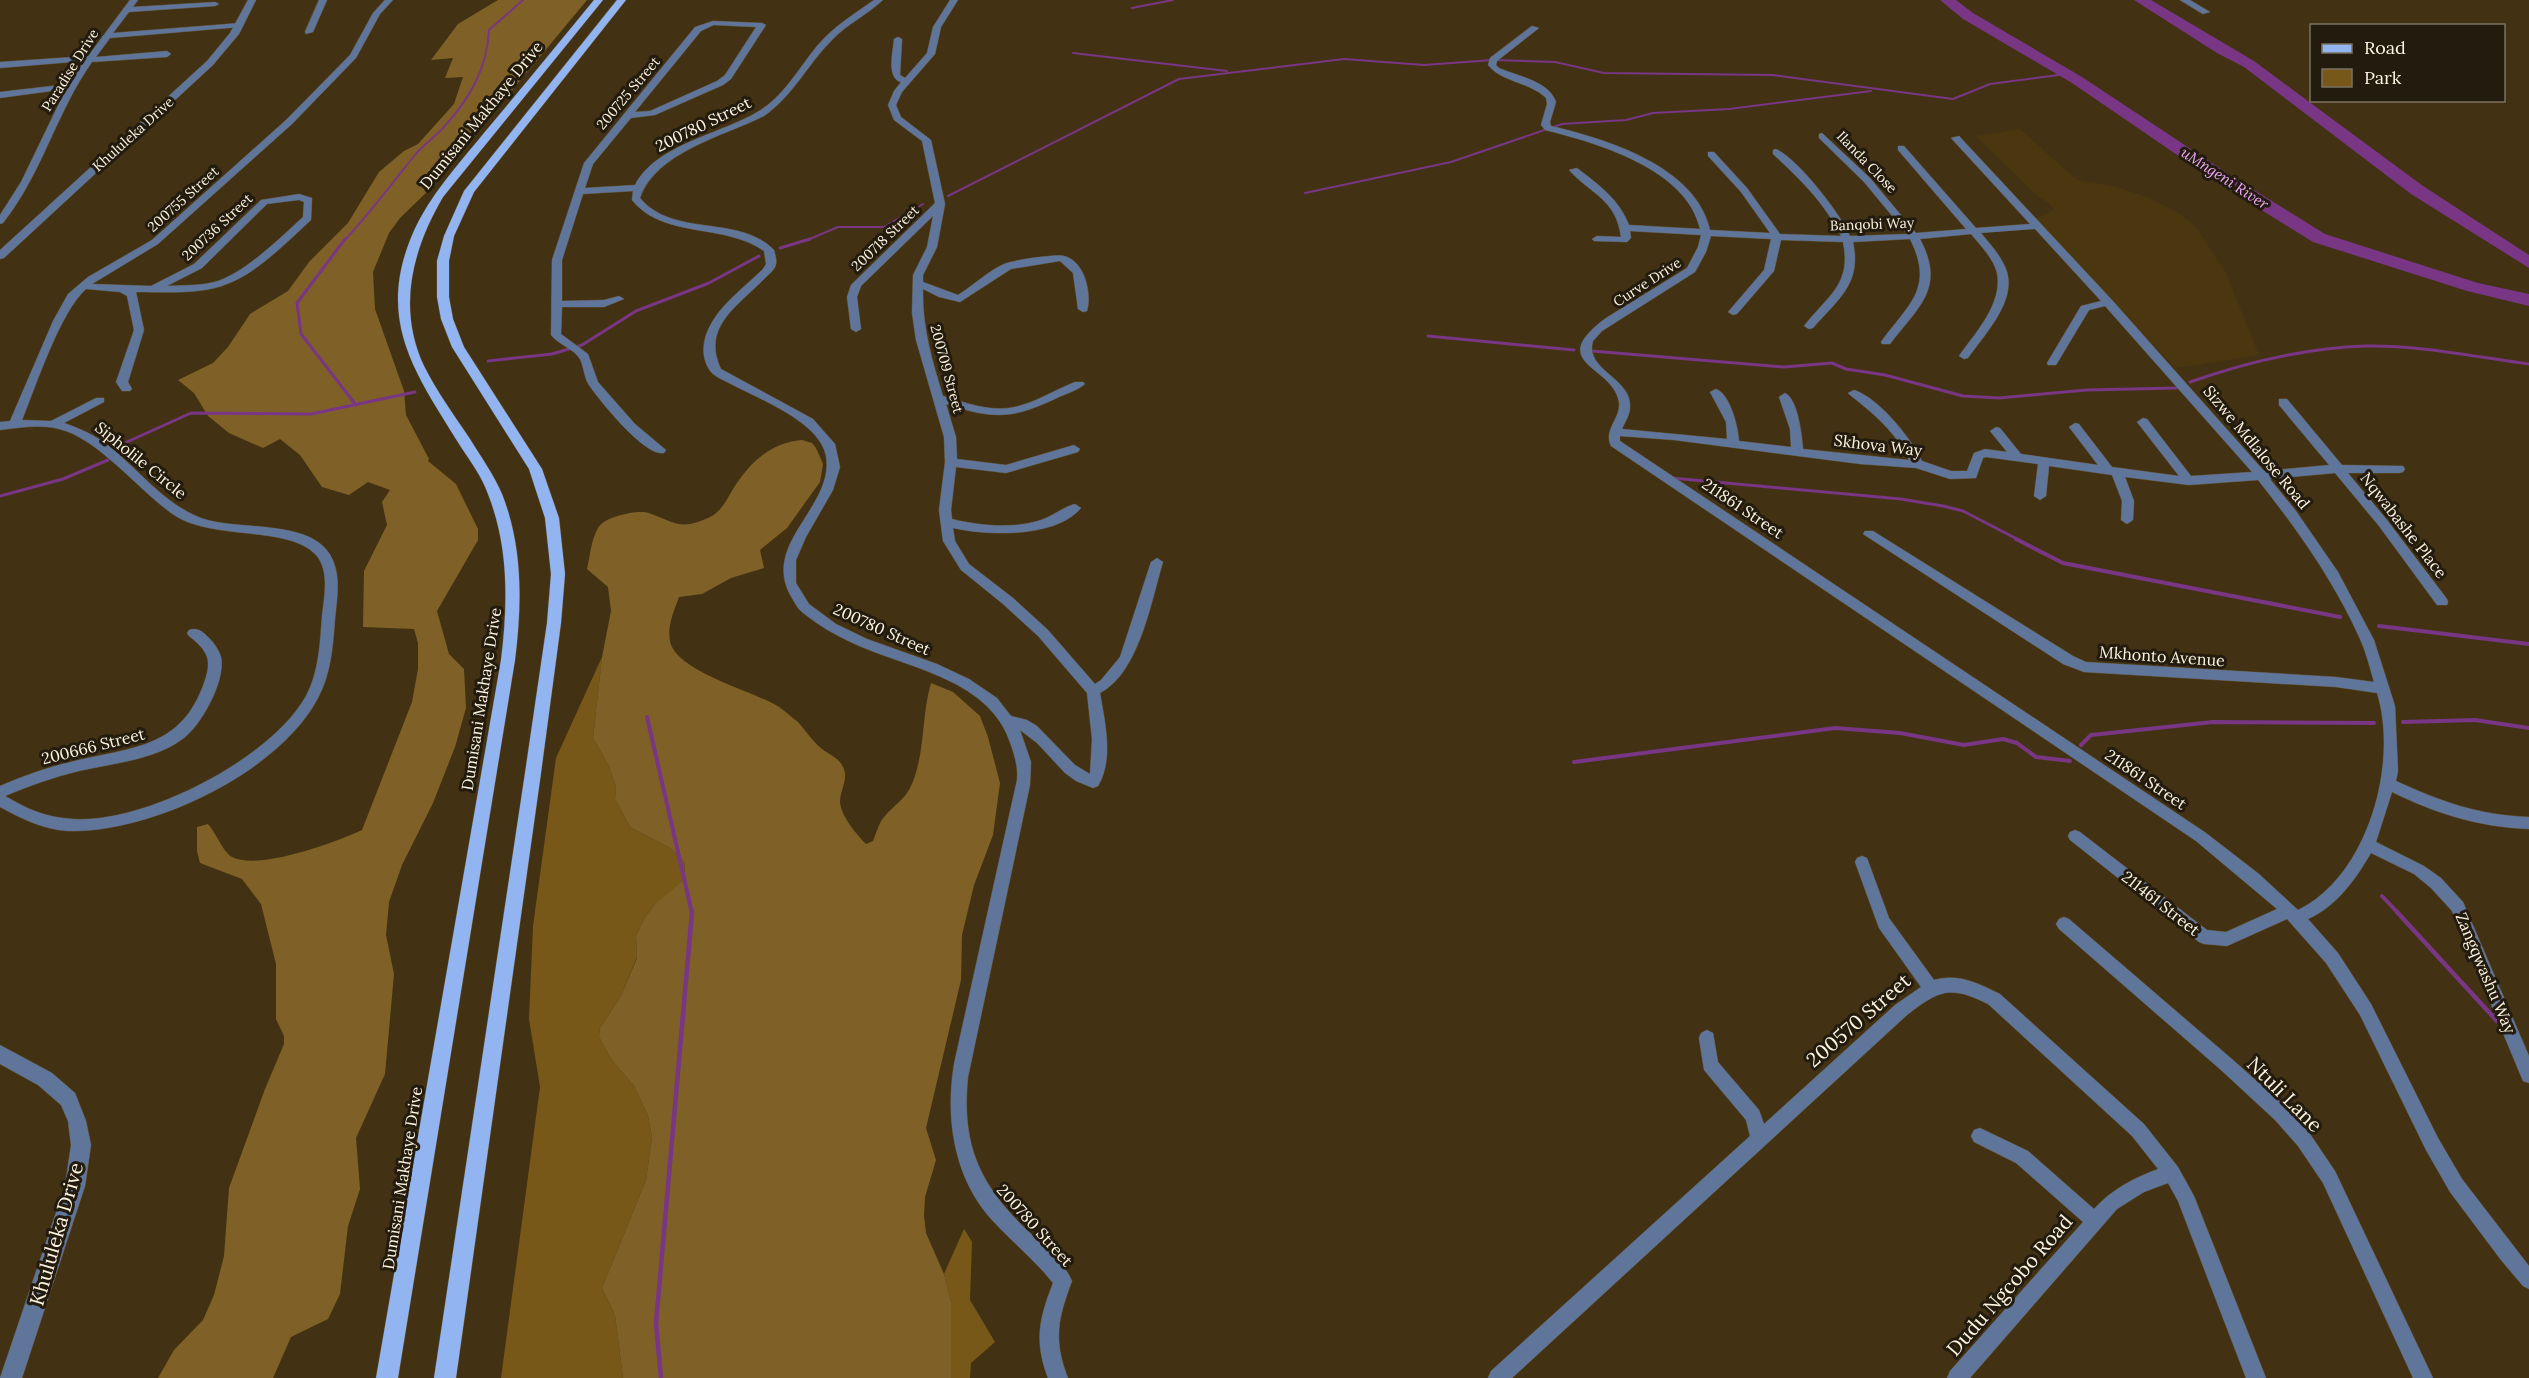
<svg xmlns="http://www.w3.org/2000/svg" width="2529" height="1378" font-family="Lora,serif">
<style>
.built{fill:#4b370f}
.green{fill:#775818}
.forest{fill:#7f6127}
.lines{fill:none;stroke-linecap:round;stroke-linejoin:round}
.stream-far3{stroke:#783684;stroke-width:2}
.stream-far2{stroke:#783684;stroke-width:3}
.stream-far1{stroke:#783684;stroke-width:4}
.stream{stroke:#783684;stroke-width:4.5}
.river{fill:#783684;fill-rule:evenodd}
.minor-casing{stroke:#605134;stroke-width:1}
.tertiary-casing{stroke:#605134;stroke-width:1}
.primary-casing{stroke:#605134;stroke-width:1}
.minor{fill:#60759a;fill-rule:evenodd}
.tertiary{fill:#60759a;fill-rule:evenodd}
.primary{fill:#92b5f1;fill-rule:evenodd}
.labels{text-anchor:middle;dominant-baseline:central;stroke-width:6;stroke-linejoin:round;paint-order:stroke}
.far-street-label{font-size:14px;fill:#fdf3e1;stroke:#231b0e}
.far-water-label{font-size:15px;font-style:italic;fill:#eda7fa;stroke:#231b0e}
.street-label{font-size:16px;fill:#fdf3e1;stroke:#231b0e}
.near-street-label{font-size:20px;fill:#fdf3e1;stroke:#231b0e}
</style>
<rect width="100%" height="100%" fill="#423213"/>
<polygon class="built" points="2020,129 2077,180 2117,187 2149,198 2177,212 2195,226 2226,273 2259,355 2175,368 2035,219 2054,210 2050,204 2036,195 1976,136"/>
<g class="green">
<polygon points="602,657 593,738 609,766 616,787 615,799 630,827 672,849 685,861 684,880 679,887 655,904 644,919 636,936 637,957 620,998 600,1028 599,1037 611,1059 634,1086 648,1116 652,1137 646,1180 602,1288 615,1315 623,1378 501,1378 540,1087 529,1019 533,926 556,758"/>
<polygon points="964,1229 972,1242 970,1300 995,1342 971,1363 970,1378 951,1378 951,1302 944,1274"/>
</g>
<g class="forest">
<path d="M498,0h89l-156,188 -31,30 -11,15 -16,39 2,37 29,82 2,24 23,44 -1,2 28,23 22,45v11l-41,71 12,43 15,15 2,39 -11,39 -22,56 -31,62 -13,37 -3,33 8,39 -9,100 -29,64 4,51 -12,37 -8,68 -12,25 -37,18 -18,41h-115l16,-28 29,-30 11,-25 10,-39 5,-68 36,-99 19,-45v-8l-8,-17v-55l-15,-60 -19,-25 -42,-16 -3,-12v-24l11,-3c8,9 15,28 24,33 27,14 104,-15 130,-27l50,-128 6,-33v-26l-4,-14 -51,-2 1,-56 23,-46 -5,-23 8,-12 -22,-8 -19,13 -27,-8 -22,-32 -20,-16 -17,9 -34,-15 -21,-17 -14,-23 -16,-13 35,-17 15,-16 22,-33 38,-23 21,-29 39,-39 31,-51 25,-21 14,-7 36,-40 9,-27 -18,1 8,-20 -22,2 27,-36z"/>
<path d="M802,440l10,3 4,5 7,16 -3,18 -33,46 -27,22 4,18 -33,10 -29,16 -23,3c-5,14 -12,29 -9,44 5,29 78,49 102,62 9,4 18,13 26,19 8,9 15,20 24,27 8,6 17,9 21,18 6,12 -3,23 -3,35 1,14 17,33 26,42l7,-3c3,-7 6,-19 12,-25 10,-12 20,-16 27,-32 14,-35 9,-67 19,-101l22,9 27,24 8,21 12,46 -7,52 -19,50 -12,50 -1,45 -35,148 10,32 -11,37 -1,19 2,17 18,41 7,28v76h-328l-8,-63 -13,-27 44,-108 6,-43 -4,-21 -14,-30 -23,-27 -12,-22 1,-9 20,-30 17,-40 -1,-22 8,-17 11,-15 29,-24 1,-18 -13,-13 -42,-22 -15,-28 1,-12 -7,-21 -16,-28 9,-81 9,-46 -3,-24 -21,-18c3,-13 4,-29 11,-41 6,-11 34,-17 46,-16 12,2 23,10 35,12 10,2 23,-3 31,-7 12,-6 17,-18 23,-28 17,-27 37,-46 69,-49z"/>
</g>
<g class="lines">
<g class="stream-far3">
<polyline points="1132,8 1173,0"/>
<polyline points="1073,53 1227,71"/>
<polyline points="1305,193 1451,162 1562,124 1626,120 1653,113 1729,109 1871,91"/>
<polyline points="948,196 1179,79 1344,59 1424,65 1493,60 1555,62 1604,73 1772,75 1953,99 1990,84 2066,74"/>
<path d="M344,241c25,-27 47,-56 70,-85 9,-11 21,-19 30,-29 26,-29 43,-58 45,-97l34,-30"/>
<polyline points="805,241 838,227 884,227 923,204"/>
</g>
<g class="stream-far2">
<polyline points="345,239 297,303 301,334 356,405"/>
<polyline points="780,248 810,239"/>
<polyline points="1428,336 1574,350"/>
<polyline points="1592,351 1784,367 1832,363 1846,369 1885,375 1963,396 1999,398 2086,390 2177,388"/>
<polyline points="488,361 552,354 582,345 636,311 709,283 759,256"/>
<path d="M2190,382c57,-20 115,-34 175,-36 55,-1 110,11 164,18"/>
<polyline points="118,446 191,413 311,414 415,392"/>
<polyline points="1672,478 1901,499 1943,506 1963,511 2019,540"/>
<polyline points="0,496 63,479 108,460"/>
</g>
<g class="stream-far1">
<polyline points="2016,539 2063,563 2340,617"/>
<polyline points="2379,626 2529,644"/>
<polyline points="647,717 692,913"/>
<polyline points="2403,722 2475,720 2529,728"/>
<polyline points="2081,745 2091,735 2213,722 2374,723"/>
<polyline points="1574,762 1835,728 1900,733 1964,745 2003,739 2017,743 2036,757 2070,761"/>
<polyline points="2382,896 2398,913"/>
</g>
<g class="stream">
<polyline points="2397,912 2497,1021"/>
<polyline points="661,1378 656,1323 692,912"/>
</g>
<g class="river">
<polygon points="1940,0 1956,0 1973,13 2082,77 2233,177 2325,234 2478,283 2529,294 2529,306 2467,291 2313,242 2221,185 2072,83 1963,19"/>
<polygon points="2134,0 2151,0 2254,61 2423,186 2529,255 2529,268 2411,194 2244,67 2217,53"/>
</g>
<defs>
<g id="minor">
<path d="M130,0h8l-5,7 82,-5 4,2 -4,2 -86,6 -16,21 127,-10 4,2 -4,2 -130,11 -14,19 71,-6 4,3 -4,3 -75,5c-36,51 -50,112 -89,161l-3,1v-9l21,-33 45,-93 -66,9v-6l69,-8 15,-23 -84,7v-6l88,-6z"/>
<polygon points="319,0 327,0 313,32 306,34 305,32"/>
<path d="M385,0h8l-13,14 -24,44 -64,66 -134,120 -66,40 59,2 43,-22 67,-64 38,-6 13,4 -1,22c-23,21 -54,53 -84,64 -27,11 -62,8 -91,8l8,38 -16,52 4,7 -2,2h-8l-6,-9 18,-52 -7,-34 -7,-4 -34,-3c-26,23 -50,97 -64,131l29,1 45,-23h8v4l-40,21c15,5 28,11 41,20 32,24 57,60 96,75 35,13 105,1 128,35 13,20 8,44 6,66 -2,27 -4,55 -17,79 -39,74 -161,131 -241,133 -29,1 -53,-11 -77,-24v-21c25,-11 52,-20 79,-26 57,-13 103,-14 125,-77 8,-23 5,-31 -15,-47l-2,-3 2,-3c9,-3 14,2 20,8 5,5 10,12 12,19 5,23 -19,67 -37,81 -29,22 -70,25 -105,33 -25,6 -50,15 -74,25 25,14 39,21 68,23 71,5 198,-60 233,-123 13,-24 14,-53 16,-80 2,-19 8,-45 -6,-61 -27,-30 -103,-14 -142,-40 -35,-24 -76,-77 -115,-86 -20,-5 -40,-1 -59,1v-8l10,-1 43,-100 15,-27 20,-17 64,-37 134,-120 64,-65 23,-42zM299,200l5,2 -1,15c-23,21 -56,54 -85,64 -16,5 -34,4 -51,5l35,-18 65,-64z"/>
<path d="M874,0h9c-16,15 -36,24 -51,40 -25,25 -39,56 -68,76 -40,20 -108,36 -124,82 33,40 99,16 134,52 1,4 3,10 2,14 -1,6 -8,11 -12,15 -26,27 -63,48 -43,90l92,50 22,25 5,23 -7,23 -27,47 -10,23v23l13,21 27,20 31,15 70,25 32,15 28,19 14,18 16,4 10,6 38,39 15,9 2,-35 -5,-46 -49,-57 -35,-32 -42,-34 -18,-29 -4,-31 6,-48 -1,-25 -28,-97 -4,-27 1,-38 14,-28 6,-31 -72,70 -4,11 4,32 -5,3 -5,-3 -4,-32 4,-12 84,-82 -13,-62 -28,-21 -6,-15 6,-14 7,-9c-15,-4 -8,-30 -7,-43l4,-2 4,2 -2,36 5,3 22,-25 6,-26 17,-27h8l-17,27 -6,27 -33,38 -6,13 5,12 30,23 14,64 -8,43 -14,28v7l35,13c15,-9 30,-24 46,-31 9,-4 52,-10 60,-8 21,5 28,38 23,55l-4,1 -5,-3 -5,-36 -13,-12 -49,8 -51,33 -21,-5 -16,-8c-1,38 9,71 20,107 21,6 43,15 66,12 23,-3 45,-18 66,-26h8l2,2c-7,6 -17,9 -26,13 -46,22 -64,23 -113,7l10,33 1,22 49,6 68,-20 6,4 -2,3 -72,21 -50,-6 -5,43 1,9c29,7 61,10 89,1 12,-4 22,-13 34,-16l6,4c-25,30 -93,28 -128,20l2,13 14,23 44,34 35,32 47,54 6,-4 19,-23 31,-95 6,-4 6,4c-12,40 -24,111 -63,131 5,30 14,66 -2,93l-5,2 -17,-7 -11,-8 -28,-30 -17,-13 11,32 -1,23 -62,292c-7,69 12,109 62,156 15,14 34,29 42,48 -14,37 -19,59 -4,97h-20c-14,-37 -9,-59 5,-95 -18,-23 -41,-41 -61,-63 -38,-42 -47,-101 -38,-156l63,-284c1,-13 -2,-23 -6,-35 -20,-65 -100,-76 -154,-100 -20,-9 -38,-19 -55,-33 -4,-3 -7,-9 -10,-14 -33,-54 43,-91 34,-142 -6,-34 -67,-57 -95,-72 -6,-3 -15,-7 -19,-11 -11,-12 -10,-30 -4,-43 11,-25 36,-42 55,-61l3,-5 -2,-13c-39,-28 -101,-12 -132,-51l1,-9 -50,3 -21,66v41l42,-1 15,-4 5,3 -20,8h-42l-1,27 27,20 10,28 37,42 31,26 -2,3c-19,4 -64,-52 -75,-68 -5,-7 -5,-18 -9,-26 -6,-10 -22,-15 -29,-24l1,-75 32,-97 111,-136 18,-6 49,2 4,2 -35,54 -8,6 -68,30 -24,3 -38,46 -8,24 50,-3c21,-41 87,-51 124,-74 26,-16 39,-42 58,-65 16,-19 37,-32 57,-46zM714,25l42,2 -31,48 -8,6 -67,30 -15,1 66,-81z"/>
<polygon points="2180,0 2190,0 2210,12 2203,14"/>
<path d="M1532,26l7,2 -42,33 -1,4 3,3c18,8 50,13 57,34l-6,20 1,4c55,13 145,40 159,104l60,3 -29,-41 -33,-36v-4h6l33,36 33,46 61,2c-16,-33 -42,-58 -68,-82v-4l3,-1c22,10 64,64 74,87l57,-2 -43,-52 -45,-44v-4l3,-1 48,45 46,55 50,-4 -68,-79v-4h6l72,82 54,-4 -79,-86 8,-2 153,164 152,171 65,-6 -50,-60v-6h8l55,66 61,1 2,3 -2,3 -4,1h-51l39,47 60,79 1,3 -1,3h-10l-58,-79 -44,-53 -65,6 26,32 42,61 36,68 21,66 3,65 -2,10c46,21 82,34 133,36v12c-50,-2 -92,-15 -137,-37l-16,50 48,24 17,12 22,24 66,154v27l-6,-2 -71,-170 -21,-23 -17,-14 -43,-21c-16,27 -34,53 -63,66l30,34 33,51 67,134 24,41 67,87v23l-6,-3 -22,-26 -51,-68 -24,-42 -66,-135 -34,-52 -39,-44 -60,27 -23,-2 -5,-2 -129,-102 -2,-4 2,-4 5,-2 5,2 127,98 19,2 51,-23 -81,-68 -585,-395c-8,-17 10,-27 8,-44 -6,-37 -75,-38 -13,-84l81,-50 11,-21 3,-12 -71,-4 1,7 -4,4 -33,-1 -2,-2 5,-3 24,1c-5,-38 -29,-42 -52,-67l8,-2c22,17 42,31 52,57l71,4c-13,-60 -103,-86 -155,-99l-4,-5 6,-21 -1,-6c-16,-16 -45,-16 -58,-33l2,-7zM2035,229l66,72 -20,5 -34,57 1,2h8l33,-55 16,-4 147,166 -61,4 -44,-57 -4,-1 -6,4 42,54 -67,-9 -33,-43 -4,-1 -6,4 29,38 -77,-11 -21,-26 -4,-1 -6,4 17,21 -22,-3 -11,4 -7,18h-16l-29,-10c-11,-23 -43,-63 -68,-71l-6,3 2,2c24,19 46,37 59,65l-106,-11c-1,-13 -5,-50 -18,-56l-6,4 11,32 1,18 -52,-6c-1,-15 -9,-47 -23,-52l-6,3 16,30 1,17 -105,-10c3,-7 8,-14 8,-22 2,-29 -46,-37 -37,-66l9,-10 93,-59 11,-20 5,-16 60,3 -7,31 -36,42 5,3 4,-1 37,-43 7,-31 62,2c9,43 -16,54 -39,84l5,3 4,-1c25,-29 49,-44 40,-86l57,-3c25,50 -2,65 -29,103l1,2h8c29,-38 56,-56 30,-105l51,-5c9,11 23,25 26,39 6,31 -22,60 -38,83l5,3 4,-1c16,-23 48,-56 39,-86 -4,-14 -17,-28 -26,-39zM1620,436l54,4 186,24 56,4 34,11 26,-1 7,-20 3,-1 52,7 -4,32 6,4 6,-4 3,-30 63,9 10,26 -1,19 6,4 6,-4 1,-19 -9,-24 64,8 69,-5c39,49 76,101 102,159 6,13 10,29 14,43l-38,-5 -250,-15 -13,-6 -200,-125h-8l-2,3 200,130 21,8 252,15 41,6c22,70 -9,183 -79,217l-39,-36 -53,-41 -586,-392z"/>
<path d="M1862,856l5,2 22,60 45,62c24,-7 44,3 66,14l144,130 34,43 16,29 72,182h-20l-68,-177 -10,-18 -24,9 -27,17 -147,169h-23l3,-7 133,-149 -67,-59 -42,-21 -3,-6 3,-6 6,-2 48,23 66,58c18,-20 40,-31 64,-40l-26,-33 -144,-132c-38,-19 -49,-14 -81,11l-395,363h-24l3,-7 259,-235 -4,-16 -42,-50 -5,-32 2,-5 6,-3 6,3 5,29 41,48 5,14 131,-119 26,-18 -42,-59 -24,-66 2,-4z"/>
<polygon points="2064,917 2069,919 2233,1060 2287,1108 2310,1134 2335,1171 2433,1378 2413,1378 2323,1183 2298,1146 2275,1120 2221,1070 2059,929 2056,924 2059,919"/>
</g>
<g id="tertiary">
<polygon points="248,0 256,0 239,34 213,65 4,258 0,259 0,250 207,61 230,33"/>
<polygon points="0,1045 52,1073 75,1093 86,1121 91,1145 85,1186 22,1378 0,1378 65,1186 71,1145 68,1121 61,1105 38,1085 0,1064"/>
</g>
<g id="primary">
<path d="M594,0h9l-160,197c-31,53 -46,111 -19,169 13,26 30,49 46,73 11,18 24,36 32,55 21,53 20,110 13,166l-117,718h-22l125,-718c7,-56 8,-113 -13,-166 -6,-17 -17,-32 -27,-47 -45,-73 -86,-126 -48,-214 17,-38 45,-68 71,-100 37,-44 74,-89 110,-133z"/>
<polygon points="617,0 626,0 474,192 454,236 449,261 449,297 453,319 464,347 542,469 559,518 565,574 561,623 541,773 456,1378 434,1378 525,773 547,623 551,574 545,518 529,469 452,347 441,319 437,297 437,261 444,236 464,191"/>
</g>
</defs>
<use href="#minor" class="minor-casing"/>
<use href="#tertiary" class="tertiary-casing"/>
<use href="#primary" class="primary-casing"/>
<use href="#minor" class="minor"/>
<use href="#tertiary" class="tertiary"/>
<use href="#primary" class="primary"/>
</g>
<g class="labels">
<g class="far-street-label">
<text transform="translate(70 70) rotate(-58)">Paradise Drive</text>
<text transform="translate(628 93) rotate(-50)">200725 Street</text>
<text transform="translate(133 134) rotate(-42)">Khululeka Drive</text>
<text transform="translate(1867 162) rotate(46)">Ilanda Close</text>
<text transform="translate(183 199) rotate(-42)">200755 Street</text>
<text transform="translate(1872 224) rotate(-2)">Banqobi Way</text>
<text transform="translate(217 227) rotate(-43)">200736 Street</text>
<text transform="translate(885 238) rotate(-44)">200718 Street</text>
<text transform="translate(1647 282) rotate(-33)">Curve Drive</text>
<text transform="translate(947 369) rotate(75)">200709 Street</text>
</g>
<g class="far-water-label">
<text transform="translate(2225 178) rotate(33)">uMngeni River</text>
</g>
<g class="street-label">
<text transform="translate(481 115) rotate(-51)">Dumisani Makhaye Drive</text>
<text transform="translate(703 124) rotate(-26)">200780 Street</text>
<text transform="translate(1878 445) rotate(7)">Skhova Way</text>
<text transform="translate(2257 447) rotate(50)">Sizwe Mdlalose Road</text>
<text transform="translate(141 460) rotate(39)">Sipholile Circle</text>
<text transform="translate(1743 508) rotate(34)">211861 Street</text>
<text transform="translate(2404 525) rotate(52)">Nqwabashe Place</text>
<text transform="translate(882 629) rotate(24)">200780 Street</text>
<text transform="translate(2162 656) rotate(4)">Mkhonto Avenue</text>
<text transform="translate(481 699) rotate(-81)">Dumisani Makhaye Drive</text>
<text transform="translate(93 746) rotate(-14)">200666 Street</text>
<text transform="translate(2146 779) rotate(34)">211861 Street</text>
<text transform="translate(2161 903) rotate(38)">211461 Street</text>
<text transform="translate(2486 973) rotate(67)">Zangqwashu Way</text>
<text transform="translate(402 1178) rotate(-81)">Dumisani Makhaye Drive</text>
<text transform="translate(1035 1225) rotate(48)">200780 Street</text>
</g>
<g class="near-street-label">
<text transform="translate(1858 1020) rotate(-41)">200570 Street</text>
<text transform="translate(2285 1094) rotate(45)">Ntuli Lane</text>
<text transform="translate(56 1234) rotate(-74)">Khululeka Drive</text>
<text transform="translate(2009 1285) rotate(-49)">Dudu Ngcobo Road</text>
</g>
</g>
<rect x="2310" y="24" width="195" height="78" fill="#231b0e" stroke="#7a7162" stroke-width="1.5"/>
<rect x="2322" y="44" width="30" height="9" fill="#92b5f1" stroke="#7a7162" stroke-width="1.5"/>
<text x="2364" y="54" font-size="18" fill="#fdf3e1">Road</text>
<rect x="2322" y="69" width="30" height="18" fill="#775818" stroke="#7a7162" stroke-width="1.5"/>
<text x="2364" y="84" font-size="18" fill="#fdf3e1">Park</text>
</svg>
